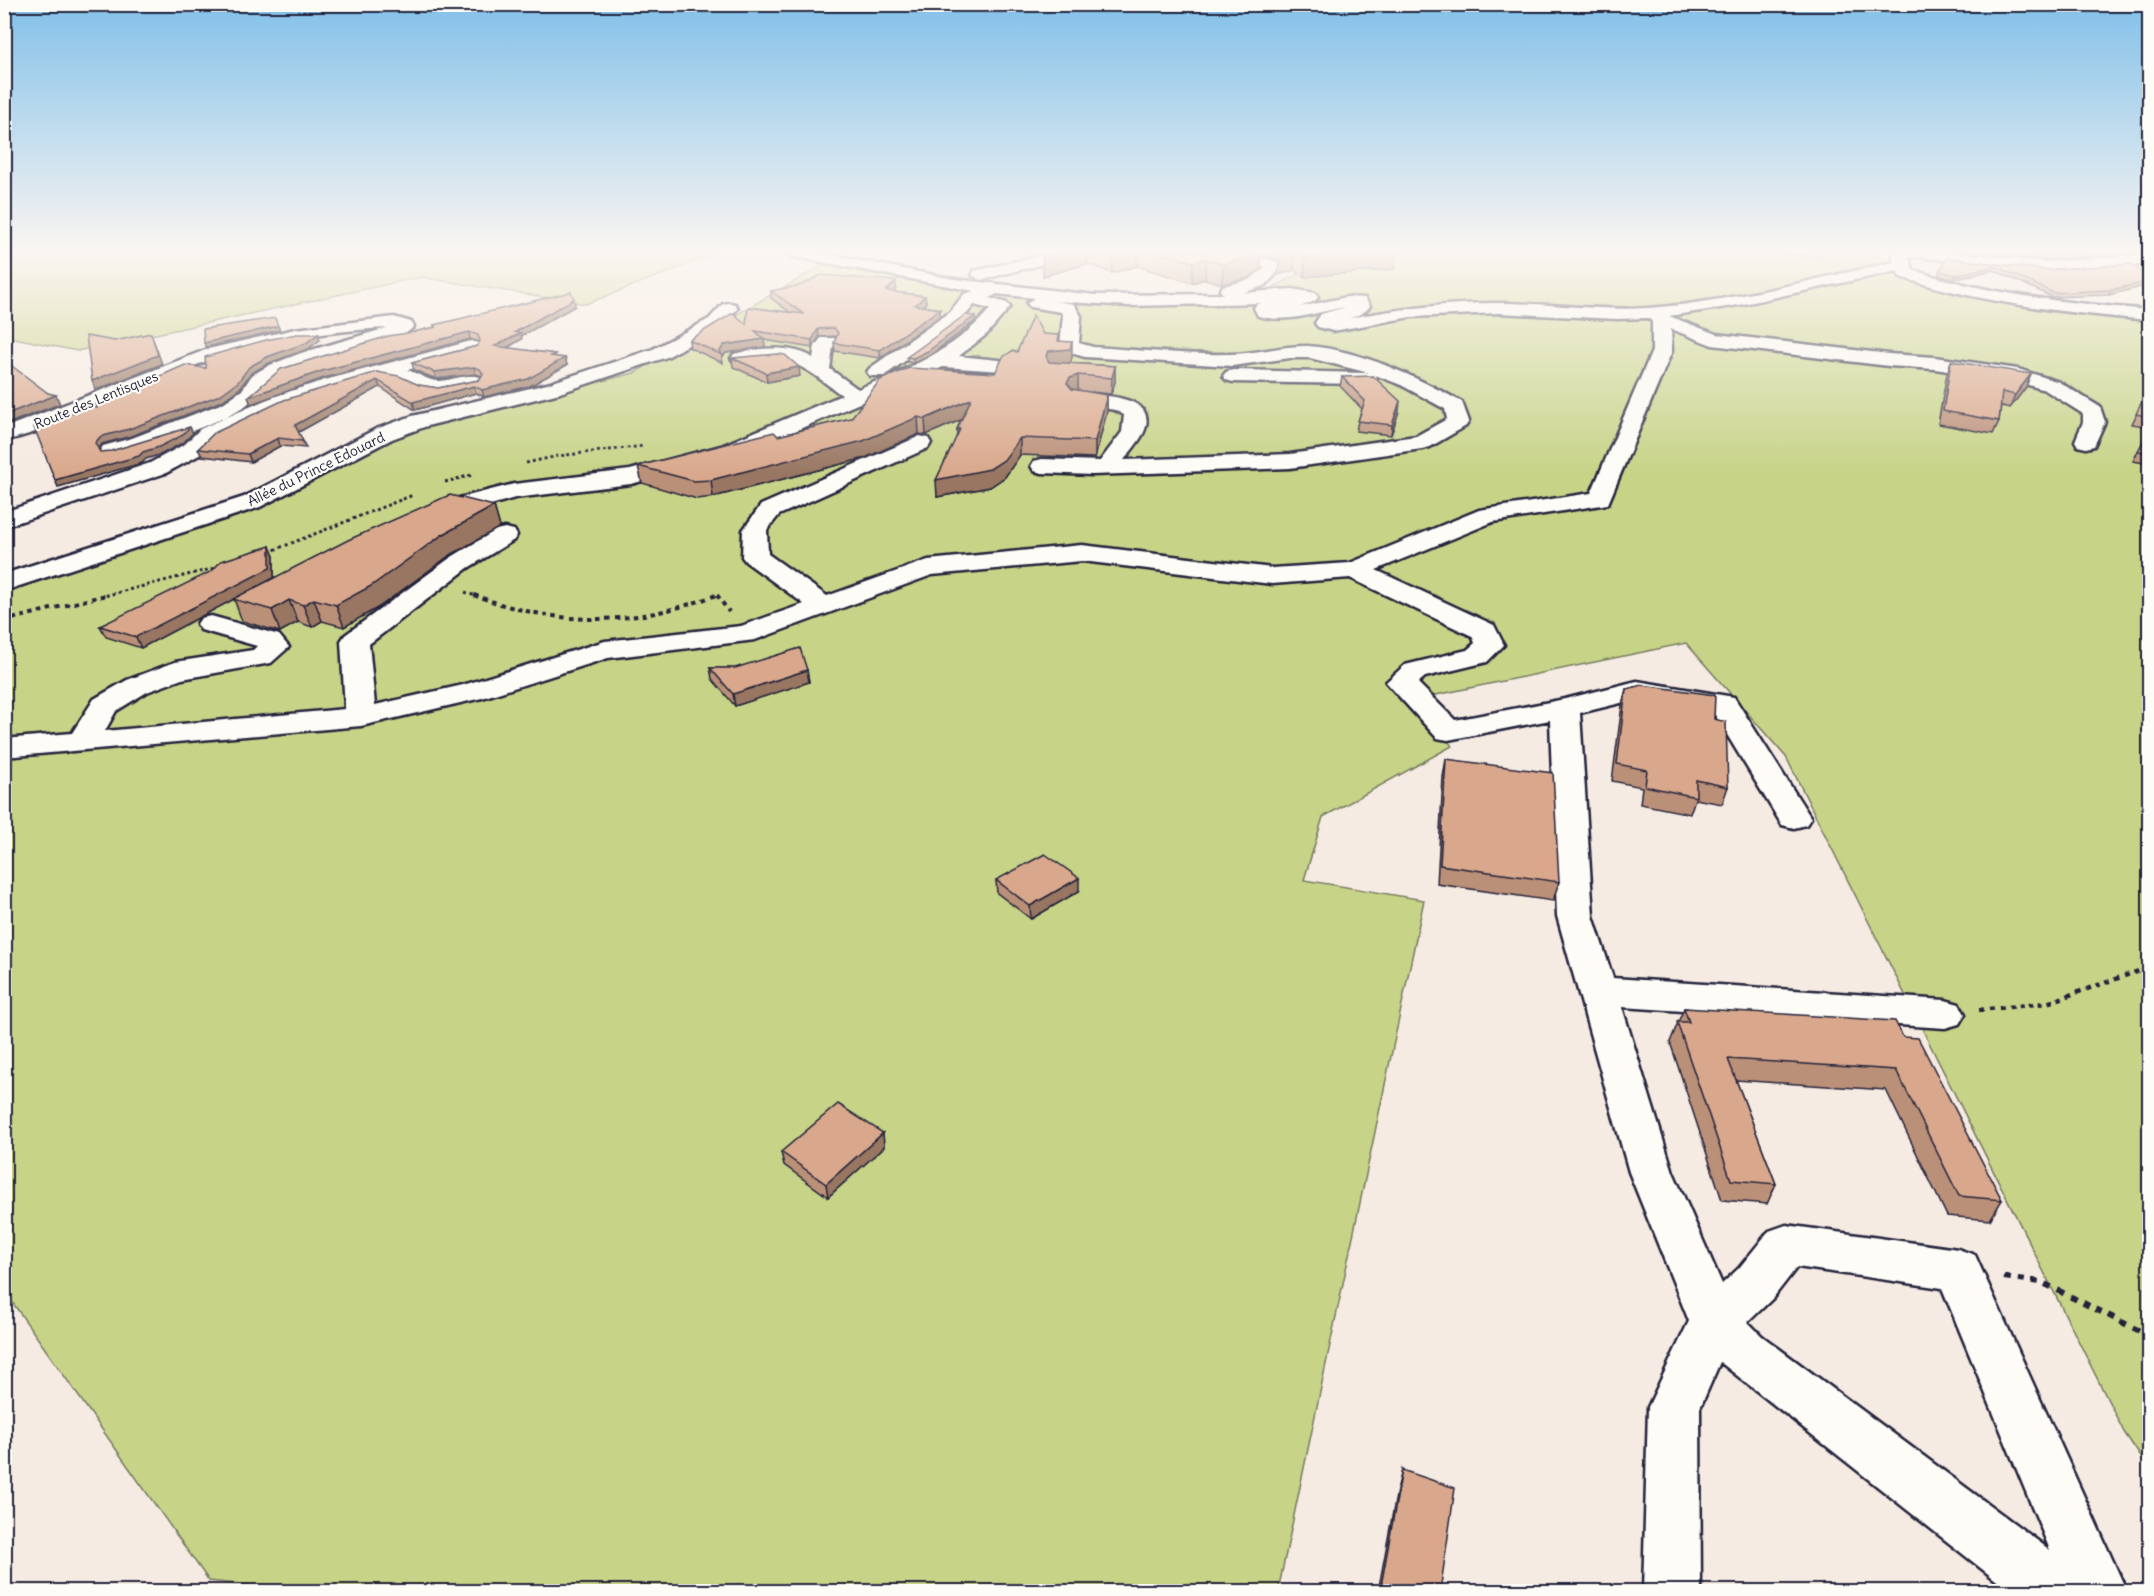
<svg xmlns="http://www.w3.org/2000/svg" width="2154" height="1596" font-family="Delius,sans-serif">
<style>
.green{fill:#c7d387;stroke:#747a61;stroke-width:1.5}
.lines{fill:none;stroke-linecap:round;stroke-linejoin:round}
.minor-casing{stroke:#22223b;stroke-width:5}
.path-far4{stroke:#22223b;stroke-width:2;stroke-dasharray:2 2;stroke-linecap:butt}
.path-far3{stroke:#22223b;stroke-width:3;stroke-dasharray:3 3;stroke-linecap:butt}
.path-far2{stroke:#22223b;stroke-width:4;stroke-dasharray:4.5 4.5;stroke-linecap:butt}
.path-far1{stroke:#22223b;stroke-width:4.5;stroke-dasharray:5 5;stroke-linecap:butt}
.path{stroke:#22223b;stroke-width:6;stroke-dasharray:7 7;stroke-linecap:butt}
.minor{fill:#fdfcf7;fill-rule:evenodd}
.wall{fill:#bb9078;stroke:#22223b;stroke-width:1.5}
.shaded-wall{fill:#987662;stroke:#22223b;stroke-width:1.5}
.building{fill:#d9a88c;stroke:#22223b;stroke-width:1.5}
.labels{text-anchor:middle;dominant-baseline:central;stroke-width:4.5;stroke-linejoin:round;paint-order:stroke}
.far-street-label{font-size:14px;fill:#22223b;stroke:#fdfcf7}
</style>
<rect width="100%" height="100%" fill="#f6ebe2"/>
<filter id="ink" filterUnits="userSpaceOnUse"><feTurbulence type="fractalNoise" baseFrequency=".0167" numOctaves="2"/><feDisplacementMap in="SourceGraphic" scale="12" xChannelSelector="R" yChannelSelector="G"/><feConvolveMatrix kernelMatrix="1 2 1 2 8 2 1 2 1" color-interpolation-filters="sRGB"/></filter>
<g filter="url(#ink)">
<g class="green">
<polygon points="5,251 717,251 707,257 586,304 421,277 77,351 5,336"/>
<polygon points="1340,251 1720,251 1793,255 1872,252 1886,261 1914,272 1988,292 2149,312 2149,1469 2124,1432 1786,757 1686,643 1417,699 1452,746 1323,817 1304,880 1424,900 1278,1591 309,1592 209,1581 5,1292 4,589 259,506 407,431 634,373 832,260 951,286 1095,304 1247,302"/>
</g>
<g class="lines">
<defs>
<g id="minor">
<path d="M782,251h30l142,28 141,16 128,-1 -3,-4 3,-4 26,-6 16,-12 -17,-7 -32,-7 -2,-3h30l37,12 2,3 -17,19 -23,8 49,-4 23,4 3,4 -3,4 -15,6 47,-10 18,1 5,8c-6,8 -12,9 -21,12 49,-9 98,-15 149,-15 50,0 100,8 150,5 82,-6 166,-29 246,-46l-2,-8 2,-3h54l96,11 106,-8v10l-106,8 -124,-15 -11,1 4,12c77,25 156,33 237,40v10c-86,-7 -168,-17 -250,-43l-3,-6 -158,34 -70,11 47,18 173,20 46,3 83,12 41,13 41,25 5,15 -11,24 -8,2 -8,-2 -3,-5 8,-19v-8l-38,-24 -30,-9 -80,-12 -46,-3 -177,-21 -41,-16 1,22 -64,153 -115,18 -117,48 118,55 10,20 -17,17 -62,15 -7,6 37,37 110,-21 72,-18 97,16 77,121 -5,7 -12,3 -12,-3 -70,-115 -75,-11 -57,14 13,203 20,62 332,22 14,4 6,10 -6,10 -14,4 -323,-21 51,165 49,112 17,-16 30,-37 17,-6 172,24 17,6 152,337h-116l-291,-230 -20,46 1,184h-58l5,-185 41,-86 -60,-149 -72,-256 -7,-196 -102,20 -11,-2 -51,-56 19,-17 62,-15 8,-7 -3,-7 -122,-58 -78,6 -190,-23 -150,14 -177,65 -147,18 -126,40 -121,28 -357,31v-18l68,-6 22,-34 33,-19 48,-18 78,-12 4,-4 -56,-16 -4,-6 4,-6 10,-2 68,19 10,12 -18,16 -89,16 -35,13 -31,19 -11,20 240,-22 -4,-68 4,-6 105,-77 46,-28 9,-2 9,2 3,5 -3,5 -46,28 -99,76 6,61 88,-20 142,-44 136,-15 63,-22 -58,-42 -4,-5 1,-27 18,-25 159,-69 8,2 3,5 -3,5 -149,67 -12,15 1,24 59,42 101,-36 154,-15 190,23 78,-5 129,-53 112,-17 61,-142v-30l-5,-3 -30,1 -119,-6 -87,4 -78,14 -15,-4 -3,-4 6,-9 25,-7c-31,5 -57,17 -88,9l-4,-8 3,-4 5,-1 -134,3 -73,-5 19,3 7,12 -2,27 14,4c46,3 92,8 138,7 26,0 51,-9 77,-8 53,4 108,31 154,56l7,19 -3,5 -36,21 -8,2 -132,19 -198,7 -50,-2 -8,-2 -3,-5 3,-5 8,-2 58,2 22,-29 2,-17 -9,-5 -43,-7 -3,-4 3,-4 7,-2c23,3 83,2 64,41 -5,9 -13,18 -19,26l166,-6 126,-18 31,-17 -2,-10 -44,-24 -26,-10 2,3 -3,4 -7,2 -134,-2 -7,-2 -3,-4 3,-4 7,-2 136,3 -59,-15h-20l-58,8 -147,-9 -23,-7 -2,-4 3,-30 -2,-4 -31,-5 -3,-4 7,-5 -37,-4 -8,4 18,5 3,4 -23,27 -28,22 49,5 3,4 -3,4 -7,2 -58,-4 -206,89 -106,28 -116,14 -84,24 -9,-2 -3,-5 3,-5 10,-5 82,-21 116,-14 91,-24 121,-51c-18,-12 -38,-32 -61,-34 -15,-1 -31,5 -47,1l-3,-4 3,-4c23,-6 59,-10 79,4l2,-12 6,-8h14l2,4 -4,5 -3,22 28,20c50,-21 95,-37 132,-80l-16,-4 -12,15 -78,56h-14l-3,-4 3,-4 80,-56 14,-18 10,-3 -184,-35zM1797,1267l145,21 108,262 -288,-214 -14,-14 25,-24z"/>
<polygon points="1060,251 1086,251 1084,254 980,280 972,275 974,271"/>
<polygon points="729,303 735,304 738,308 721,327 667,357 560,393 427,426 392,439 260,507 4,591 4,574 244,497 376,429 412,416 547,384 653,349 709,319 723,304"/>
<path d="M394,317l17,5 3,4c-14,20 -104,34 -132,48 -17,9 -25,24 -41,35 -18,12 -120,51 -138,47l-3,-5 3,-5 29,-8 91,-35 19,-13 10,-15 18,-10 31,-12 86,-25c-62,3 -130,14 -188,36 -64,25 -127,61 -195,77v-13l204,-79 87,-20z"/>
<path d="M471,341l7,2 2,4 -2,4 -71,19c11,3 22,12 33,11 14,-1 27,-8 40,-4l3,4 -3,4 -40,8 -19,-3 -19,-9 -23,-4 -40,11 -53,17 -70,34 -15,15 -35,19 -162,54v-15l146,-49 35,-19 15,-15 72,-32 53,-17z"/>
</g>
</defs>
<use href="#minor" class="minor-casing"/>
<polyline class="path-far4" points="1764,251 1827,259"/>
<g class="path-far3">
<polyline points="526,463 558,456 644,446"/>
<polyline points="445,482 472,475"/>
<polyline points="269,552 413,495"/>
<polyline points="465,592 478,597"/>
<polyline points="100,597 219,567"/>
<polyline points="712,597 717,595 718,597"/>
</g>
<g class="path-far2">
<path d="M474,595c85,32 158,32 242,0"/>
<polyline points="717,595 729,612"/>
<polyline points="4,621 106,595"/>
</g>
<polyline class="path-far1" points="1979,1010 2047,1003 2150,967"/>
<polyline class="path" points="2004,1277 2041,1282 2150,1336"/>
<use href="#minor" class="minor"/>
</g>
<g class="wall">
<polygon points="1028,251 1397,251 1394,269 1304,277 1294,270 1278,275 1279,260 1262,254 1260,269 1248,278 1222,284 1205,279 1192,283 1137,266 1112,273 1087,264 1043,276 1044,252"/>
<polygon points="1964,251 2125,251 2122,254 2044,260"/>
<polygon points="1947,258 2046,270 2131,264 2109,295 2052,297 1994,270 1953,279 1938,275"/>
<polygon points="896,289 893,292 925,296 926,303 923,306 940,309 940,316 880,358 835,351 834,343 836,337 835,336 819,337 812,348 764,340 765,347 726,353 722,357 723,363 690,348 689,340 746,324 791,313 771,298 771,291"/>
<polygon points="574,299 575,306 521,336 522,339 507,348 555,354 555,357 565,358 567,365 530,386 484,397 476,393 415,410 380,387 298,432 306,448 280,446 251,462 202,456 198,449 377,372 419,385 438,388 479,380 482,376 476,374 436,379 414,370 412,363 477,346 480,342 470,339 324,378 251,404 248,397 414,332 435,327 434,325"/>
<polygon points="975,316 975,321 929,356 914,363 907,362 907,357"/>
<polygon points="1043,334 1059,341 1072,357 1070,363 1115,366 1115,382 1111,394 1091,392 1107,395 1107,411 1095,458 1020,455 1005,477 990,487 937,497 957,435 957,429 961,420 926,435 919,434 865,458 713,497 697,499 642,483 638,466 778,436 851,418 995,373 1017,352"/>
<polygon points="732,358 800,376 767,382 733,367"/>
<polygon points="1951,361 2026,387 2010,408 2001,406 1999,421 1993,434 1938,424 1947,373"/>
<polygon points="1342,377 1399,411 1391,435 1356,431 1358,421 1362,409 1340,386"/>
<polygon points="2150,385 2150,427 2132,424"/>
<polygon points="2150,428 2150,464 2133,461"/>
<polygon points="494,506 500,527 449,556 379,607 344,627 322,621 312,627 298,622 280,632 242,621 234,599 141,648 106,637 100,626 274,556 274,578"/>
<polygon points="710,668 807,670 809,682 735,706 712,679"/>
<polygon points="1626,689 1714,719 1728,787 1722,804 1695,799 1690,814 1640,804 1642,787 1612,781 1622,705"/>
<polygon points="1446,759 1559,882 1553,901 1437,884 1443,777"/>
<polygon points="996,880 1079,891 1031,919 997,893"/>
<polygon points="1684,1008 1903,1037 2002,1200 1990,1220 1947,1216 1886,1090 1736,1080 1776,1184 1767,1204 1722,1200 1670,1042"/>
<polygon points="883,1133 884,1147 828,1197 784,1165 781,1152"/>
<polygon points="1402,1470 1440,1592 1378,1592 1397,1490"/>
</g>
<g class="shaded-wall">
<polygon points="1063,251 1087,251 1087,264 1043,276 1042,256"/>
<polygon points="1122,251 1137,251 1137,266 1112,273 1112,253"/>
<polygon points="1259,251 1262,251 1260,269 1248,278 1222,284 1223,264"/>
<polygon points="1296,251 1294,270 1278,275 1280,255"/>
<polygon points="1382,251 1397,251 1394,269 1304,277 1306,257"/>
<polygon points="2048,251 2125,251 2122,254 2044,260"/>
<polygon points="1206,259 1205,279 1192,283 1193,262"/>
<polygon points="1995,266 1994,270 1953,279 1955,275"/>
<polygon points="896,281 896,289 886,298 886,291"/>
<polygon points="2150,281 2150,285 2109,295 2111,290"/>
<polygon points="925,296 926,303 916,313 915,305"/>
<polygon points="574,299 575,306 521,336 522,339 497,353 495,346 515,332"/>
<polygon points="940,309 940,316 880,358 880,350"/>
<polygon points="975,316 975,321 929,356 914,363 913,358"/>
<polygon points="278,326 280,330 206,347 204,343"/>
<polygon points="818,329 819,337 812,348 812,340"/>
<polygon points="469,332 470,339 324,378 251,404 248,397 322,371"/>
<polygon points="318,334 320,340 308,349 269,363 251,373 240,388 222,401 131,436 102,444 98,450 95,443 100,437 249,367 267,357"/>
<polygon points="1059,335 1060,350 1072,342 1072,357 1070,364 1049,367 1046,356 1058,341"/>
<polygon points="764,339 765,347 726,353 722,357 720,351 724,345"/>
<polygon points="154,342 162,364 96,390 92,381"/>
<polygon points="565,358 567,365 530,386 484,397 482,390"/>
<polygon points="1115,366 1115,382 1111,394 1112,378"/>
<polygon points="474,367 476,374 436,379 434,372"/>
<polygon points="799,367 800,376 767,382 766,373"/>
<polygon points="2031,374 2026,387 2010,408 2015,395"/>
<polygon points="1078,375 1078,391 1070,394 1067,383 1070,378"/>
<polygon points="377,380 380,387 297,433 295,425"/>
<polygon points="474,386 476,393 415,410 413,402"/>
<polygon points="56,395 60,404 4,425 4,415"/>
<polygon points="1107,395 1107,411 1095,458 1095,441"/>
<polygon points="971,399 972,415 926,435 925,419"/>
<polygon points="1400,401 1399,411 1391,435 1392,425"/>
<polygon points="918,417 919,434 865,458 713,497 711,480"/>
<polygon points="190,427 193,433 184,442 162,454 146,459 142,463 58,487 55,480"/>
<polygon points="278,438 280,446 251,462 248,454"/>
<polygon points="1020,438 1020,455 1005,477 990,487 937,497 936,480"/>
<polygon points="494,506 500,527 449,556 379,607 344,627 336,605 442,535"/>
<polygon points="270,546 274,556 274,578 141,648 136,637"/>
<polygon points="314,599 322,621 312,627 303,605"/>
<polygon points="289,600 298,622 280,632 272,610"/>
<polygon points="807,670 809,682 735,706 733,694"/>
<polygon points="1079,878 1079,891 1031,919 1030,906"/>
<polygon points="883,1133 884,1147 828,1197 826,1184"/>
</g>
<g class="building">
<polygon points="1045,251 1063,251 1042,256"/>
<polygon points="1105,251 1122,251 1112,253"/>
<polygon points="1152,251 1259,251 1249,258 1223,264 1206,259 1193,262"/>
<polygon points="1283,251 1295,251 1280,255"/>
<polygon points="1296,251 1382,251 1306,257"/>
<polygon points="1947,258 2046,270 2131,264 2150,278 2150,281 2111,290 2054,293 1995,266 1955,275 1939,271"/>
<polygon points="821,275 896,281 886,291 925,296 915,305 940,309 880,350 834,343 838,333 834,328 818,329 812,340 755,331 764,339 724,345 720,351 722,355 689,340 733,313 746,324 748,307 804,314 771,291 802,285"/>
<polygon points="571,292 574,299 515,332 521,333 495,346 555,354 551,356 565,358 528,379 482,390 474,386 413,402 377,380 295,425 303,441 278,438 248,454 198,449 214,433 284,400 377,372 399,376 419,385 438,388 479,380 483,374 480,369 474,367 434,372 412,363 477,346 480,341 478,335 469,332 322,371 248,397 281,369 388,336 414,332 436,327 434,325"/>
<polygon points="965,315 975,316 928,351 913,358 907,357"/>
<polygon points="1033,315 1043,334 1059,335 1058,341 1072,342 1070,349 1049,351 1046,356 1049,362 1115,366 1112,378 1078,375 1070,378 1067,383 1072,389 1107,395 1095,441 1020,438 1004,460 990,469 936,480 960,429 957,429 971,399 925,419 918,417 863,441 711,480 694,481 638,466 774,432 778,436 851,418 880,380 909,368 995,373 1003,357 1012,351 1017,352"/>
<polygon points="275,318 278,326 204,343 203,329"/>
<polygon points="151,333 158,355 92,381 86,336 115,341"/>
<polygon points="297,334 318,334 306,343 267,357 249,367 238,382 220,395 129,429 100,437 95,443 100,452 111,451 190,427 181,436 159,447 143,452 139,456 55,480 34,427 90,406 97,408 96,404 185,365 206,368 205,357 266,340"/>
<polygon points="778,354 785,355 799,367 766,373 732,358"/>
<polygon points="4,360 48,393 56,395 4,415"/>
<polygon points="1951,361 2031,374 2015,395 2002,392 1999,421 1943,411"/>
<polygon points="1373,376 1400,401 1392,425 1358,421 1365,401 1342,377"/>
<polygon points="2150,385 2150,417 2136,414"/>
<polygon points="2150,428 2150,453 2138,451"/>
<polygon points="450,495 494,506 442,535 371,586 336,605 314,599 303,605 289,600 272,610 233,599 348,540 445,497"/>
<polygon points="270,546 270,568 136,637 100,626 212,571 221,561"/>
<polygon points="800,648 807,670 733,694 710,668 735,668"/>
<polygon points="1642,685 1715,695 1714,719 1726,722 1728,787 1696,780 1696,797 1645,786 1647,770 1617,764 1626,689"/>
<polygon points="1446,759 1553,773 1559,882 1440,865"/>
<polygon points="1045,854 1079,878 1030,906 996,880"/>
<polygon points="1684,1008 1895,1021 1903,1037 1918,1038 2002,1200 1959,1196 1896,1070 1728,1059 1776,1184 1731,1180 1677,1022 1689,1022"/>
<polygon points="838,1104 883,1133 826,1184 781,1152"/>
<polygon points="1402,1470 1455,1488 1440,1592 1380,1592"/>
</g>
</g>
<linearGradient id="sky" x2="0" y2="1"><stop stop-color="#82c0e9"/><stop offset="0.53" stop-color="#fbf6f2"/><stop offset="1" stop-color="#fbf6f2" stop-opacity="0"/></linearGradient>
<rect width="2154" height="474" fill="url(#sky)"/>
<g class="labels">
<g class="far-street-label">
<text transform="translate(96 400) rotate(-22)">Route des Lentisques</text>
<text transform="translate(316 469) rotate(-26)">Allée du Prince Edouard</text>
</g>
</g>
<rect width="2154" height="1596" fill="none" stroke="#fdfcf7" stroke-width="24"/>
<rect x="12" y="12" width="2130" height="1572" fill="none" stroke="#22223b" stroke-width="2" filter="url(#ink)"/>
</svg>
